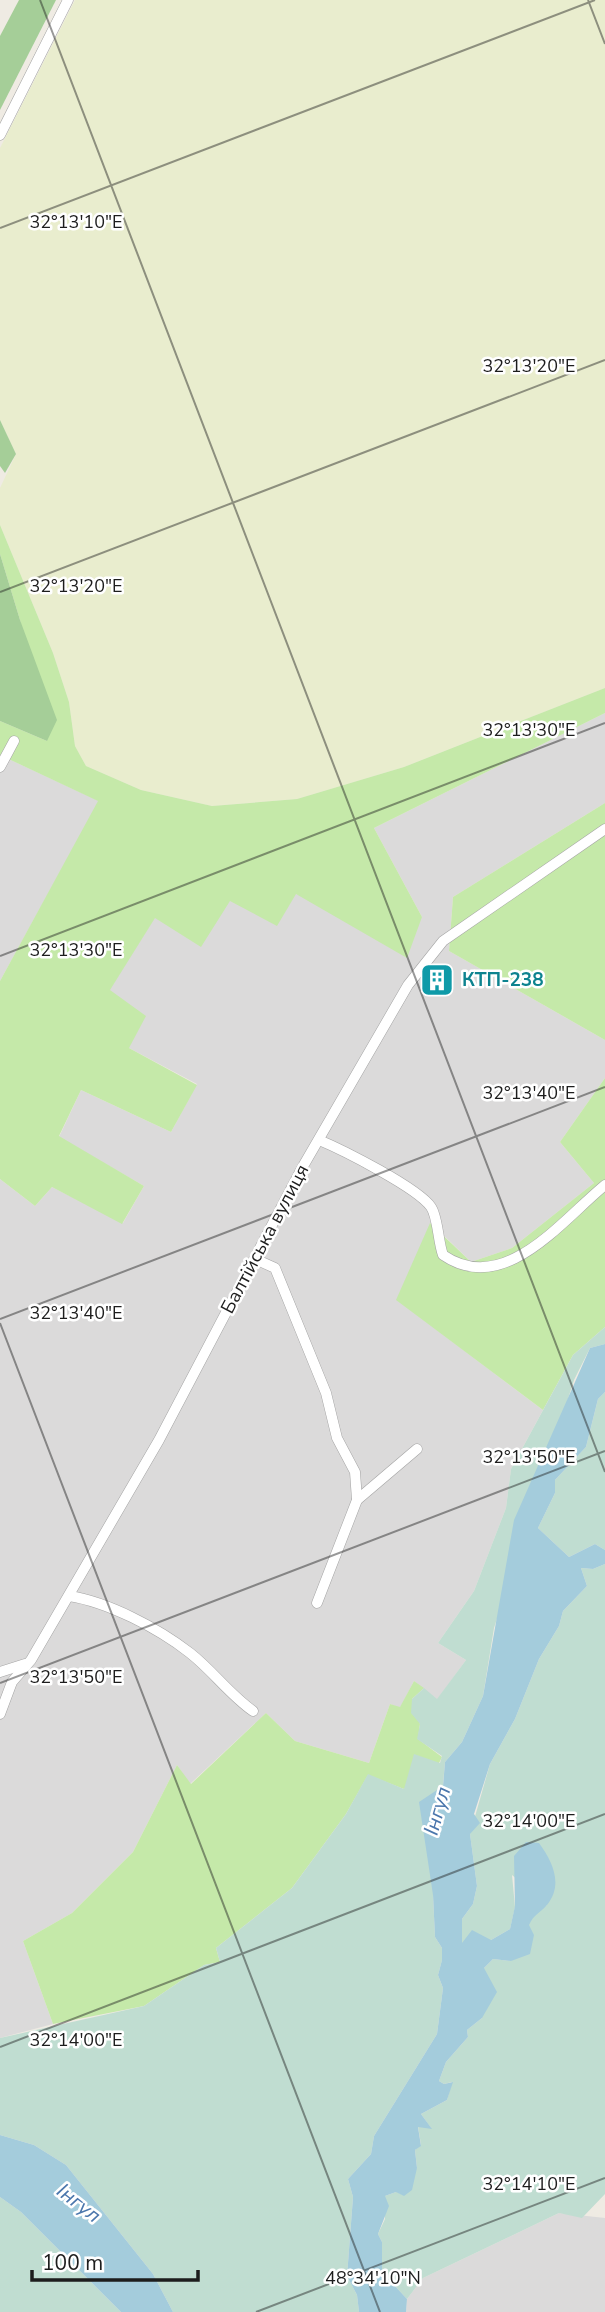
<svg xmlns="http://www.w3.org/2000/svg" width="605" height="2312" font-family="'Nunito Sans',sans-serif">
<style>
.residential{fill:#dbdada}
.farmland{fill:#e9edce}
.grass{fill:#c5e9a9}
.forest{fill:#a5ce98}
.wetland{fill:#c0ddd1}
.water{fill:#a4ccdc}
.lines{fill:none;stroke-linecap:round;stroke-linejoin:round}
.street-casing{stroke:#a4a4a4;stroke-width:11}
.street{stroke:#fff;stroke-width:10}
.ticks{fill:none;stroke:#1d1d1d;stroke-width:2;stroke-opacity:0.45}
.labels{text-anchor:middle;dominant-baseline:central;stroke-width:5;stroke-linejoin:round;paint-order:stroke}
.culture-label{font-size:19px;font-weight:bold;fill:#0d838f;stroke:#fff;text-anchor:start}
.street-label{font-size:19px;fill:#1d1d1d;stroke:#fff}
.water-label{font-size:21px;font-style:italic;fill:#4a76ac;stroke:#fff}
.ticks-label{font-size:18px;text-anchor:middle;fill:#1d1d1d;stroke:#fff;stroke-width:5;stroke-linejoin:round;paint-order:stroke}
</style>
<rect width="100%" height="100%" fill="#efebe3"/>
<g class="residential">
<polygon points="605,713 605,803 453,897 449,951 605,1040 605,1078 560,1142 594,1183 512,1248 471,1262 431,1223 397,1300 543,1410 511,1469 506,1508 474,1591 438,1643 466,1660 437,1700 414,1681 400,1708 390,1704 369,1763 295,1741 266,1713 190,1784 177,1765 133,1852 72,1913 23,1941 53,2024 0,2038 0,1179 35,1206 52,1187 123,1223 144,1186 59,1137 81,1090 171,1132 197,1084 129,1048 109,990 155,917 230,901 296,894 422,917 374,828"/>
<polygon points="0,755 99,801 0,981"/>
<polygon points="559,2213 605,2218 605,2312 406,2312 407,2299 423,2278"/>
</g>
<polygon class="farmland" points="75,0 605,0 605,688 404,767 297,799 212,806 141,790 86,766 75,746 69,702 53,653 0,525 0,488 16,454 0,420 0,148"/>
<g class="grass">
<polygon points="0,525 53,653 69,702 75,746 86,766 141,790 212,806 297,799 404,767 605,688 605,713 374,828 422,917 407,958 296,894 277,926 230,901 201,947 155,918 110,990 146,1016 129,1048 197,1085 171,1132 81,1090 59,1136 144,1186 122,1224 52,1187 35,1206 0,1179 0,981 98,801 0,755 0,721 47,741 20,620 0,554"/>
<polygon points="605,803 605,1040 449,951 453,897"/>
<polygon points="605,1078 605,1327 573,1355 543,1410 396,1300 430,1223 471,1262 512,1248 594,1183 560,1142"/>
<polygon points="414,1681 424,1688 412,1699 420,1724 418,1739 442,1757 439,1763 404,1789 368,1775 346,1814 292,1888 216,1948 220,1962 204,1965 144,2006 53,2024 23,1941 72,1913 133,1852 177,1765 191,1784 266,1713 295,1741 369,1763 390,1704 400,1707"/>
</g>
<g class="forest">
<polygon points="19,0 56,0 0,110 0,36"/>
<polygon points="0,420 16,454 5,473 0,466"/>
<polygon points="0,554 20,620 57,720 47,741 0,721"/>
</g>
<g class="wetland">
<polygon points="605,1327 605,1344 590,1348 574,1380 494,1628 483,1696 462,1742 445,1762 433,1895 435,1937 442,1948 442,1960 438,1975 443,1988 437,2034 374,2136 371,2154 348,2179 353,2197 347,2276 357,2295 359,2312 173,2312 153,2274 66,2165 34,2145 0,2135 0,2038 144,2006 204,1965 220,1962 216,1948 292,1888 346,1814 368,1774 404,1789 414,1754 440,1763 442,1756 417,1739 420,1724 411,1713 412,1699 424,1688 437,1699 466,1660 438,1643 474,1591 506,1508 511,1469 573,1355"/>
<polygon points="605,1392 605,1550 595,1544 569,1557 538,1528 555,1493 555,1480 586,1447 598,1399"/>
<polygon points="605,1564 605,2194 582,2218 559,2213 423,2278 407,2299 382,2272 382,2242 378,2234 385,2219 385,2196 396,2192 417,2168 415,2150 421,2145 418,2126 431,2128 421,2114 447,2100 452,2082 444,2084 439,2081 446,2062 468,2037 467,2030 482,2018 484,1968 493,1959 511,1961 534,1913 547,1905 512,1875 515,1907 510,1929 491,1940 462,1944 462,1919 473,1904 477,1886 470,1834 490,1764 515,1719 539,1659 559,1626 563,1611 587,1586 581,1568 593,1569"/>
<polygon points="0,2197 21,2212 121,2312 0,2312"/>
</g>
<g class="water">
<path d="M605,1344v48l-7,7 -12,48 -31,33v13l-17,35 31,29 26,-13 10,6v14l-12,5 -12,-1 6,18 -24,25 -4,15 -20,33 -24,60 -25,45 -16,50 6,9 -10,11 7,52 -4,18 -11,15v24l10,-13 19,10 19,-11 5,-23 -1,-50 12,-14 13,1c13,18 25,41 8,62 -7,8 -13,9 -18,20l5,10 -4,19 -19,7 -18,-2 -9,9 13,24 -15,26 -15,12 1,7 -22,25 -7,19 5,3 9,-2 -6,18 -26,14 11,15 -14,-2 3,19 -6,4 2,18 -5,22 -8,6 -8,-4 -11,4 4,10 -11,28 4,8v30l25,27 -1,13h-47l-2,-17 -10,-19 6,-79 -5,-18 23,-25 3,-18 63,-102 6,-46 -5,-13 4,-15v-12l-7,-11 -2,-42 -14,-93 24,-16 2,-24 17,-20 21,-46 31,-176 76,-172z"/>
<polygon points="0,2135 34,2145 66,2165 153,2274 173,2312 121,2312 21,2212 0,2197"/>
</g>
<g class="lines">
<defs>
<g id="street">
<polyline points="0,135 68,0"/>
<polyline points="0,767 14,741"/>
<path d="M319,1140c24,10 99,48 112,67 7,10 7,35 12,48 61,42 118,-34 162,-70"/>
<polyline points="255,1259 275,1268 326,1393 337,1438 355,1472 357,1500"/>
<path d="M69,1596c39,6 89,32 121,57 23,18 39,41 63,58"/>
<polyline points="317,1603 357,1500 417,1449"/>
<polyline points="0,1672 25,1664"/>
<polyline points="0,1714 12,1682 31,1660 159,1440 302,1168 408,985 443,941 605,829"/>
</g>
</defs>
<use href="#street" class="street-casing"/>
<use href="#street" class="street"/>
</g>
<path class="ticks" d="M40,0l565,1472M588,0l17,44M0,228l595,-228M0,592l605,-232M0,956l605,-233M0,1319l605,-232M0,1323l380,989M0,1683l605,-232M0,2047l605,-233M256,2312l349,-134"/>
<defs>
<symbol id="building-square" viewBox="-11 -11 22 22"><rect x="-9" y="-9" width="18" height="18" rx="4" fill="#0f9aa8" stroke="#fff"/><path d="M-4-6H4V6H1V3H-1V6H-4ZM-2.5-4.3h1.7v1.8h-1.7ZM.8-4.3h1.7v1.8H.8ZM-2.5-1h1.7V.8h-1.7ZM.8-1h1.7V.8H.8Z" fill="#fff"/></symbol>
</defs>
<g fill-rule="evenodd">
<use href="#building-square" x="418" y="961" width="38" height="38"/>
</g>
<g class="labels">
<g class="culture-label">
<text x="462" y="980">КТП-238</text>
</g>
<g class="street-label">
<text transform="translate(265 1239) rotate(-62)">Балтійська вулиця</text>
</g>
<g class="water-label">
<text transform="translate(437 1811) rotate(-74)">Інгул</text>
<text transform="translate(79 2203) rotate(38)">Інгул</text>
</g>
</g>
<g class="ticks-label">
<text x="76" y="228">32°13'10"E</text>
<text x="529" y="372">32°13'20"E</text>
<text x="76" y="592">32°13'20"E</text>
<text x="529" y="736">32°13'30"E</text>
<text x="76" y="956">32°13'30"E</text>
<text x="529" y="1099">32°13'40"E</text>
<text x="76" y="1319">32°13'40"E</text>
<text x="529" y="1463">32°13'50"E</text>
<text x="76" y="1683">32°13'50"E</text>
<text x="529" y="1827">32°14'00"E</text>
<text x="76" y="2046">32°14'00"E</text>
<text x="529" y="2190">32°14'10"E</text>
<text x="373" y="2284">48°34'10"N</text>
</g>
<path d="M32 2270v10h166v-10" fill="none" stroke="#1d1d1d" stroke-width="3.5"/>
<text x="42" y="2270" font-size="21" fill="#1d1d1d" stroke="#ffffff" stroke-width="5" paint-order="stroke">100 m</text>
</svg>
